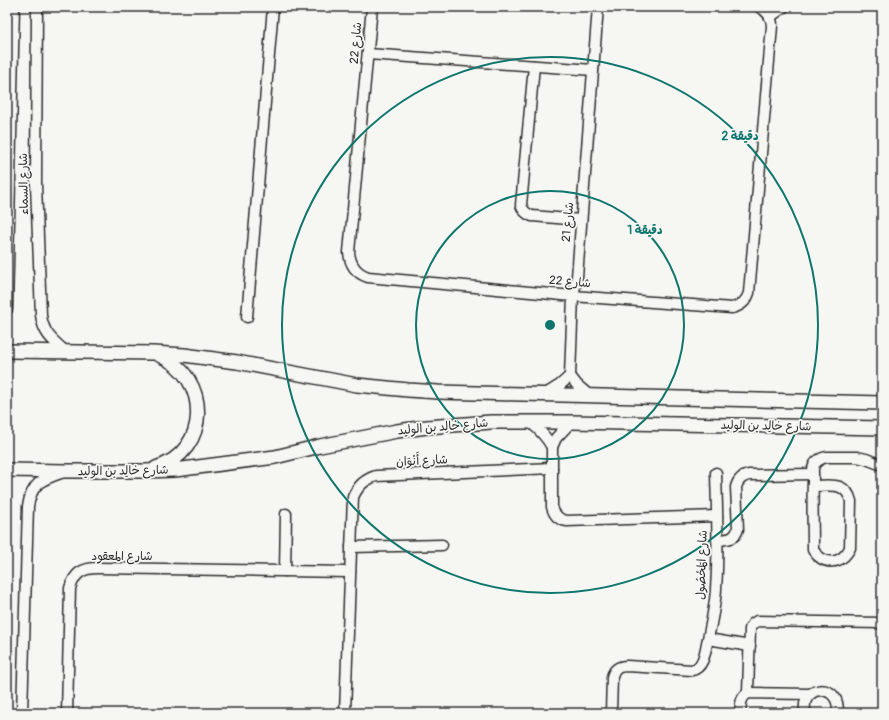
<svg xmlns="http://www.w3.org/2000/svg" width="889" height="720" font-family="Pangolin,'Playpen Sans Arabic',sans-serif">
<style>
.lines{fill:none;stroke-linecap:round;stroke-linejoin:round}
.street-casing{stroke:#2b2b2b;stroke-width:13}
.secondary-casing{stroke:#2b2b2b;stroke-width:16}
.street{stroke:#f6f6f2;stroke-width:10}
.secondary{stroke:#f6f6f2;stroke-width:13}
.ring{fill:none;stroke:#0f766e;stroke-width:2}
.labels{text-anchor:middle;dominant-baseline:central;stroke-width:3.5;stroke-linejoin:round;paint-order:stroke}
.street-label{font-size:12px;fill:#2b2b2b;stroke:#f6f6f2}
.centre{fill:#0f766e;stroke:#f6f6f2;stroke-width:2}
.ring-label{font-size:12px;text-anchor:middle;font-weight:bold;fill:#0f766e;stroke:#f6f6f2;stroke-width:3.5;stroke-linejoin:round;paint-order:stroke}
</style>
<rect width="100%" height="100%" fill="#f6f6f2"/>
<filter id="ink" filterUnits="userSpaceOnUse"><feTurbulence type="fractalNoise" baseFrequency=".025" numOctaves="2"/><feDisplacementMap in="SourceGraphic" scale="8" xChannelSelector="R" yChannelSelector="G"/><feConvolveMatrix kernelMatrix="1 2 1 2 8 2 1 2 1" color-interpolation-filters="sRGB"/></filter>
<g filter="url(#ink)">
<g class="lines">
<defs>
<g id="street">
<path d="M37,7l-1,178 5,130c2,18 11,25 25,37"/>
<path d="M372,7l-23,245c1,13 7,21 19,25l205,19 159,12c9,-2 14,-6 17,-15l23,-267c0,-9 -4,-15 -13,-19"/>
<polyline points="770,17 784,7"/>
<polyline points="368,54 593,70"/>
<path d="M534,66l-13,139c2,6 5,9 11,11l49,4"/>
<polyline points="7,309 14,7"/>
<polyline points="247,317 273,7"/>
<polyline points="570,376 573,296 577,277 598,7"/>
<polyline points="570,376 577,385 590,396"/>
<polyline points="544,395 560,385 570,376"/>
<path d="M530,422c10,8 16,14 22,25"/>
<path d="M571,422l-15,16 -4,9v60c2,8 7,13 15,14l150,-5"/>
<path d="M813,486c16,0 33,-5 38,15l-1,47c-9,17 -26,18 -37,2 0,-23 -1,-46 0,-69 0,-5 -1,-11 1,-16 3,-5 7,-7 13,-8h30l9,2 16,6"/>
<path d="M717,540c10,-1 18,0 21,-11l-2,-42c2,-7 6,-11 13,-12l64,-1"/>
<polyline points="351,547 442,545"/>
<polyline points="285,571 286,514"/>
<polyline points="708,639 750,646"/>
<path d="M748,693l2,-64c1,-4 3,-6 7,-8l125,2"/>
<path d="M22,713l6,-207c4,-23 13,-26 33,-33"/>
<path d="M67,713l3,-125c5,-15 12,-20 28,-20l252,4"/>
<path d="M345,713l8,-216c5,-11 11,-17 23,-21l176,-8"/>
<path d="M611,713l1,-36c2,-8 6,-11 15,-11l65,4c11,-2 13,-17 15,-27 4,-18 8,-36 9,-54 3,-39 1,-78 0,-116"/>
<path d="M740,713c1,-9 0,-15 8,-20l63,1"/>
<path d="M805,713c0,-4 -1,-9 1,-13 5,-12 22,-13 29,-2 3,4 3,10 3,15"/>
</g>
<g id="secondary">
<polyline points="7,351 153,353 184,355 237,362 357,385 408,390 438,392 882,403"/>
<path d="M156,468c55,-17 55,-91 3,-113"/>
<polyline points="7,470 66,471 145,471 175,470 275,457 320,446 397,431 427,427 491,422 571,422 882,428"/>
</g>
</defs>
<use href="#street" class="street-casing"/>
<use href="#secondary" class="secondary-casing"/>
<use href="#street" class="street"/>
<use href="#secondary" class="secondary"/>
</g>
</g>
<g class="ring">
<circle cx="550" cy="325" r="134"/>
<circle cx="550" cy="325" r="268"/>
</g>
<g class="labels">
<g class="street-label">
<text transform="translate(356 43) rotate(-85)">شارع 22</text>
<text transform="translate(24 184) rotate(-91)">شارع السماء</text>
<text transform="translate(568 222) rotate(-85)">شارع 21</text>
<text transform="translate(570 282) rotate(5)">شارع 22</text>
<text transform="translate(766 426) rotate(1)">شارع خالِد بن الوليد</text>
<text transform="translate(443 427) rotate(-5)">شارع خالِد بن الوليد</text>
<text transform="translate(422 461) rotate(-3)">شارع أَنْوَان</text>
<text transform="translate(123 471) rotate(-1)">شارع خالِد بن الوليد</text>
<text x="122" y="556">شارع المعقود</text>
<text transform="translate(702 565) rotate(-88)">شارع المَحْصُول</text>
</g>
</g>
<circle cx="550" cy="325" r="6" class="centre"/>
<g class="ring-label">
<text x="740" y="140">2 دقيقة</text>
<text x="645" y="234">1 دقيقة</text>
</g>
<rect width="889" height="720" fill="none" stroke="#f6f6f2" stroke-width="24"/>
<rect x="12" y="12" width="865" height="696" fill="none" stroke="#2b2b2b" stroke-width="1.5" filter="url(#ink)"/>
</svg>
